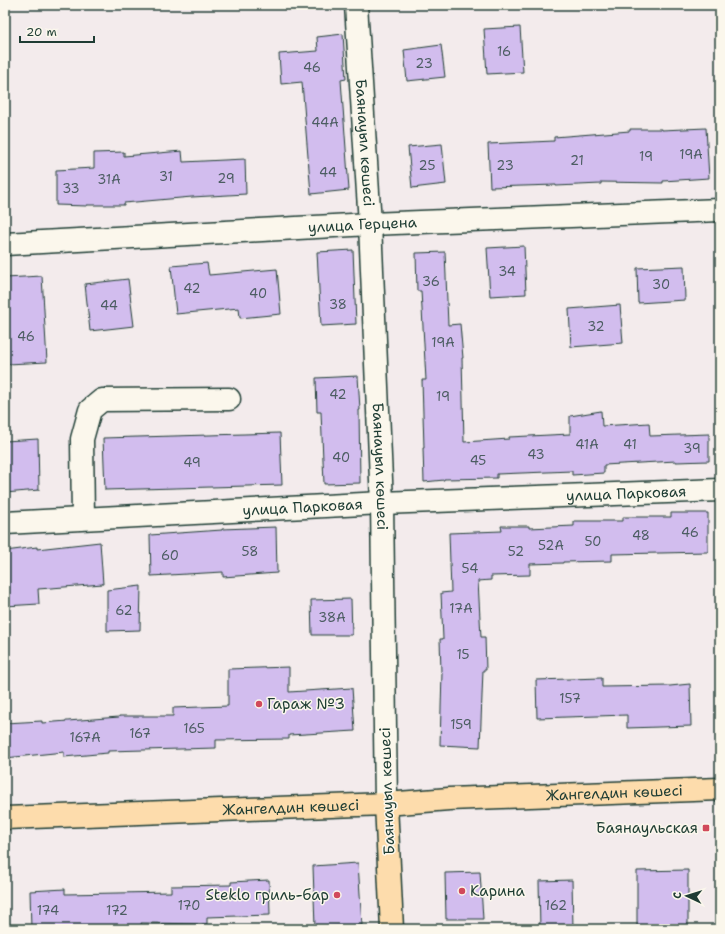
<svg xmlns="http://www.w3.org/2000/svg" width="725" height="934" font-family="'Shantell Sans',sans-serif">
<style>
.building{fill:#d2bdee;stroke:#1f3d34}
.lines{fill:none;stroke-linecap:round;stroke-linejoin:round}
.minor-casing{stroke:#1f3d34;stroke-width:25}
.major-casing{stroke:#1f3d34;stroke-width:25}
.minor{stroke:#fbf7ec;stroke-width:22}
.major{stroke:#fddcac;stroke-width:22}
.poi-dot{fill:#d1495b;stroke:#fbf7ec;stroke-width:1.5}
.labels{text-anchor:middle;dominant-baseline:central;stroke-width:3;stroke-linejoin:round;paint-order:stroke}
.number-label{font-size:13px;fill:#4c5d62}
.street-label{font-size:15px;fill:#1f3d34;stroke:#fbf7ec}
.poi-label{font-size:15px;fill:#1f3d34;stroke:#fbf7ec;text-anchor:start}
</style>
<rect width="100%" height="100%" fill="#f3ebec"/>
<filter id="ink" filterUnits="userSpaceOnUse"><feTurbulence type="fractalNoise" baseFrequency=".025" numOctaves="2"/><feDisplacementMap in="SourceGraphic" scale="8" xChannelSelector="R" yChannelSelector="G"/><feConvolveMatrix kernelMatrix="1 2 1 2 8 2 1 2 1" color-interpolation-filters="sRGB"/></filter>
<g filter="url(#ink)">
<g class="building">
<polygon points="520,27 523,72 487,74 484,29"/>
<polygon points="343,34 346,79 341,80 349,190 311,194 302,82 281,84 279,54 318,51 317,37"/>
<polygon points="441,45 445,77 407,81 404,50"/>
<polygon points="706,128 709,178 663,181 663,183 601,182 601,184 556,186 556,185 490,187 488,144 554,141 554,137 630,131 630,129 662,129 662,130"/>
<polygon points="442,144 446,184 412,188 408,147"/>
<polygon points="182,151 183,162 245,159 246,194 192,197 124,203 124,205 87,205 87,206 56,205 56,170 94,168 94,153 124,152 124,156"/>
<polygon points="524,246 526,294 490,296 487,248"/>
<polygon points="353,250 356,324 321,326 317,252"/>
<polygon points="445,252 448,325 460,324 463,358 462,358 464,442 509,439 509,437 570,434 570,416 601,411 602,426 649,423 650,436 709,434 709,461 676,462 676,461 604,465 604,473 572,475 572,471 497,474 497,478 444,479 444,480 424,482 423,448 424,448 422,380 426,380 421,291 417,291 416,253"/>
<polygon points="207,263 209,275 277,269 281,314 240,318 239,308 176,314 171,266"/>
<polygon points="684,266 685,300 638,303 637,268"/>
<polygon points="42,276 47,362 8,364 5,310 5,278"/>
<polygon points="128,279 134,326 90,331 85,284"/>
<polygon points="620,305 623,343 571,347 569,309"/>
<polygon points="358,376 360,410 359,410 360,483 324,484 321,412 317,412 316,378"/>
<polygon points="280,433 282,485 105,490 103,438"/>
<polygon points="38,439 39,490 5,493 5,441"/>
<polygon points="671,513 708,513 708,552 612,554 612,561 563,562 563,563 530,564 530,575 491,576 491,580 478,581 481,637 485,637 486,670 483,670 480,747 440,745 442,672 441,672 440,639 443,639 441,593 451,592 449,533 502,531 501,526 529,526 529,528 574,526 574,521 623,521 623,517 671,517"/>
<polygon points="276,527 277,573 223,577 223,572 151,576 150,535 222,530 222,529"/>
<polygon points="100,542 103,584 38,589 39,604 5,606 5,551 37,547 37,549"/>
<polygon points="141,586 140,630 107,631 107,590"/>
<polygon points="351,599 352,635 312,635 311,600"/>
<polygon points="289,667 289,692 352,688 355,731 289,735 289,739 216,740 216,748 108,751 108,753 64,757 64,752 5,758 5,723 42,721 42,723 119,717 119,716 173,716 173,708 228,706 228,669"/>
<polygon points="602,678 602,687 670,686 690,684 691,726 627,728 627,715 537,718 536,680"/>
<polygon points="358,863 362,925 315,927 313,866"/>
<polygon points="688,870 688,929 637,929 637,871"/>
<polygon points="480,872 483,919 446,919 445,873"/>
<polygon points="269,880 270,915 207,917 207,924 141,923 142,927 89,929 31,929 30,891 65,889 65,894 171,892 171,886 231,885 231,882"/>
<polygon points="572,880 573,929 540,929 539,881"/>
</g>
<g class="lines">
<defs>
<g id="minor">
<path id="s1" d="M356,5l14,219 12,279 4,301"/>
<path id="s2" d="M5,244l365,-20 350,-14"/>
<polyline points="83,518 82,439 90,410 102,400 229,399"/>
<path id="s3" d="M5,523l377,-20 338,-13"/>
</g>
<g id="major">
<polyline points="386,804 392,929"/>
<path id="s4" d="M5,818l381,-14 63,-5 271,-10"/>
</g>
</defs>
<use href="#minor" class="minor-casing"/>
<use href="#major" class="major-casing"/>
<use href="#minor" class="minor"/>
<use href="#major" class="major"/>
</g>
</g>
<g class="poi-dot">
<circle cx="259" cy="704" r="4"/>
<rect x="702" y="824" width="8" height="8" rx="2"/>
<circle cx="462" cy="891" r="4"/>
<circle cx="337" cy="895" r="4"/>
</g>
<g class="labels">
<g class="number-label">
<text x="504" y="51">16</text>
<text x="424" y="63">23</text>
<text x="312" y="67">46</text>
<text x="325" y="122">44А</text>
<text x="691" y="154">19А</text>
<text x="646" y="156">19</text>
<text x="577" y="160">21</text>
<text x="427" y="165">25</text>
<text x="505" y="165">23</text>
<text x="328" y="172">44</text>
<text x="166" y="176">31</text>
<text x="226" y="178">29</text>
<text x="109" y="179">31А</text>
<text x="71" y="188">33</text>
<text x="507" y="271">34</text>
<text x="431" y="281">36</text>
<text x="661" y="284">30</text>
<text x="192" y="288">42</text>
<text x="258" y="293">40</text>
<text x="338" y="304">38</text>
<text x="109" y="305">44</text>
<text x="596" y="326">32</text>
<text x="26" y="336">46</text>
<text x="443" y="342">19А</text>
<text x="338" y="394">42</text>
<text x="443" y="396">19</text>
<text x="587" y="444">41А</text>
<text x="630" y="444">41</text>
<text x="692" y="448">39</text>
<text x="536" y="454">43</text>
<text x="341" y="457">40</text>
<text x="478" y="460">45</text>
<text x="192" y="462">49</text>
<text x="690" y="532">46</text>
<text x="641" y="535">48</text>
<text x="593" y="541">50</text>
<text x="551" y="545">52А</text>
<text x="250" y="551">58</text>
<text x="516" y="551">52</text>
<text x="170" y="555">60</text>
<text x="470" y="568">54</text>
<text x="461" y="608">17А</text>
<text x="124" y="610">62</text>
<text x="332" y="617">38А</text>
<text x="463" y="654">15</text>
<text x="570" y="698">157</text>
<text x="461" y="724">159</text>
<text x="194" y="728">165</text>
<text x="140" y="733">167</text>
<text x="85" y="737">167А</text>
<text x="189" y="905">170</text>
<text x="556" y="905">162</text>
<text x="48" y="910">174</text>
<text x="117" y="910">172</text>
</g>
<g class="street-label">
<text stroke="none"><textPath href="#s1" startOffset="138">Баянауыл көшесі</textPath></text>
<text stroke="none"><textPath href="#s2" startOffset="358">улица Герцена</textPath></text>
<text stroke="none"><textPath href="#s1" startOffset="462">Баянауыл көшесі</textPath></text>
<text stroke="none"><textPath href="#s3" startOffset="622">улица Парковая</textPath></text>
<text stroke="none"><textPath href="#s3" startOffset="298">улица Парковая</textPath></text>
<text transform="translate(387 791) rotate(-92)">Баянауыл көшесі</text>
<text stroke="none"><textPath href="#s4" startOffset="610">Жангелдин көшесі</textPath></text>
<text stroke="none"><textPath href="#s4" startOffset="286">Жангелдин көшесі</textPath></text>
</g>
<g class="poi-label">
<text x="267" y="704">Гараж №3</text>
<text x="698" y="828" text-anchor="end">Баянаульская</text>
<text x="470" y="891">Карина</text>
<text x="329" y="895" text-anchor="end">Steklo гриль-бар</text>
</g>
</g>
<rect width="725" height="934" fill="none" stroke="#fbf7ec" stroke-width="20"/>
<rect x="10" y="10" width="705" height="914" fill="none" stroke="#1f3d34" stroke-width="1.5" filter="url(#ink)"/>
<g transform="translate(687 896) rotate(274)" stroke="#fbf7ec" stroke-width="3" paint-order="stroke">
<path d="M0-3L7 15L0 10L-7 15Z" fill="#1f3d34"/>
<text y="-6" font-size="11" font-weight="bold" text-anchor="middle" fill="#1f3d34">С</text>
</g>
<path d="M20 36v6h74v-6" fill="none" stroke="#1f3d34" stroke-width="2"/>
<text x="26" y="36" font-size="12" fill="#1f3d34" stroke="#fbf7ec" stroke-width="3" paint-order="stroke">20 m</text>
</svg>
